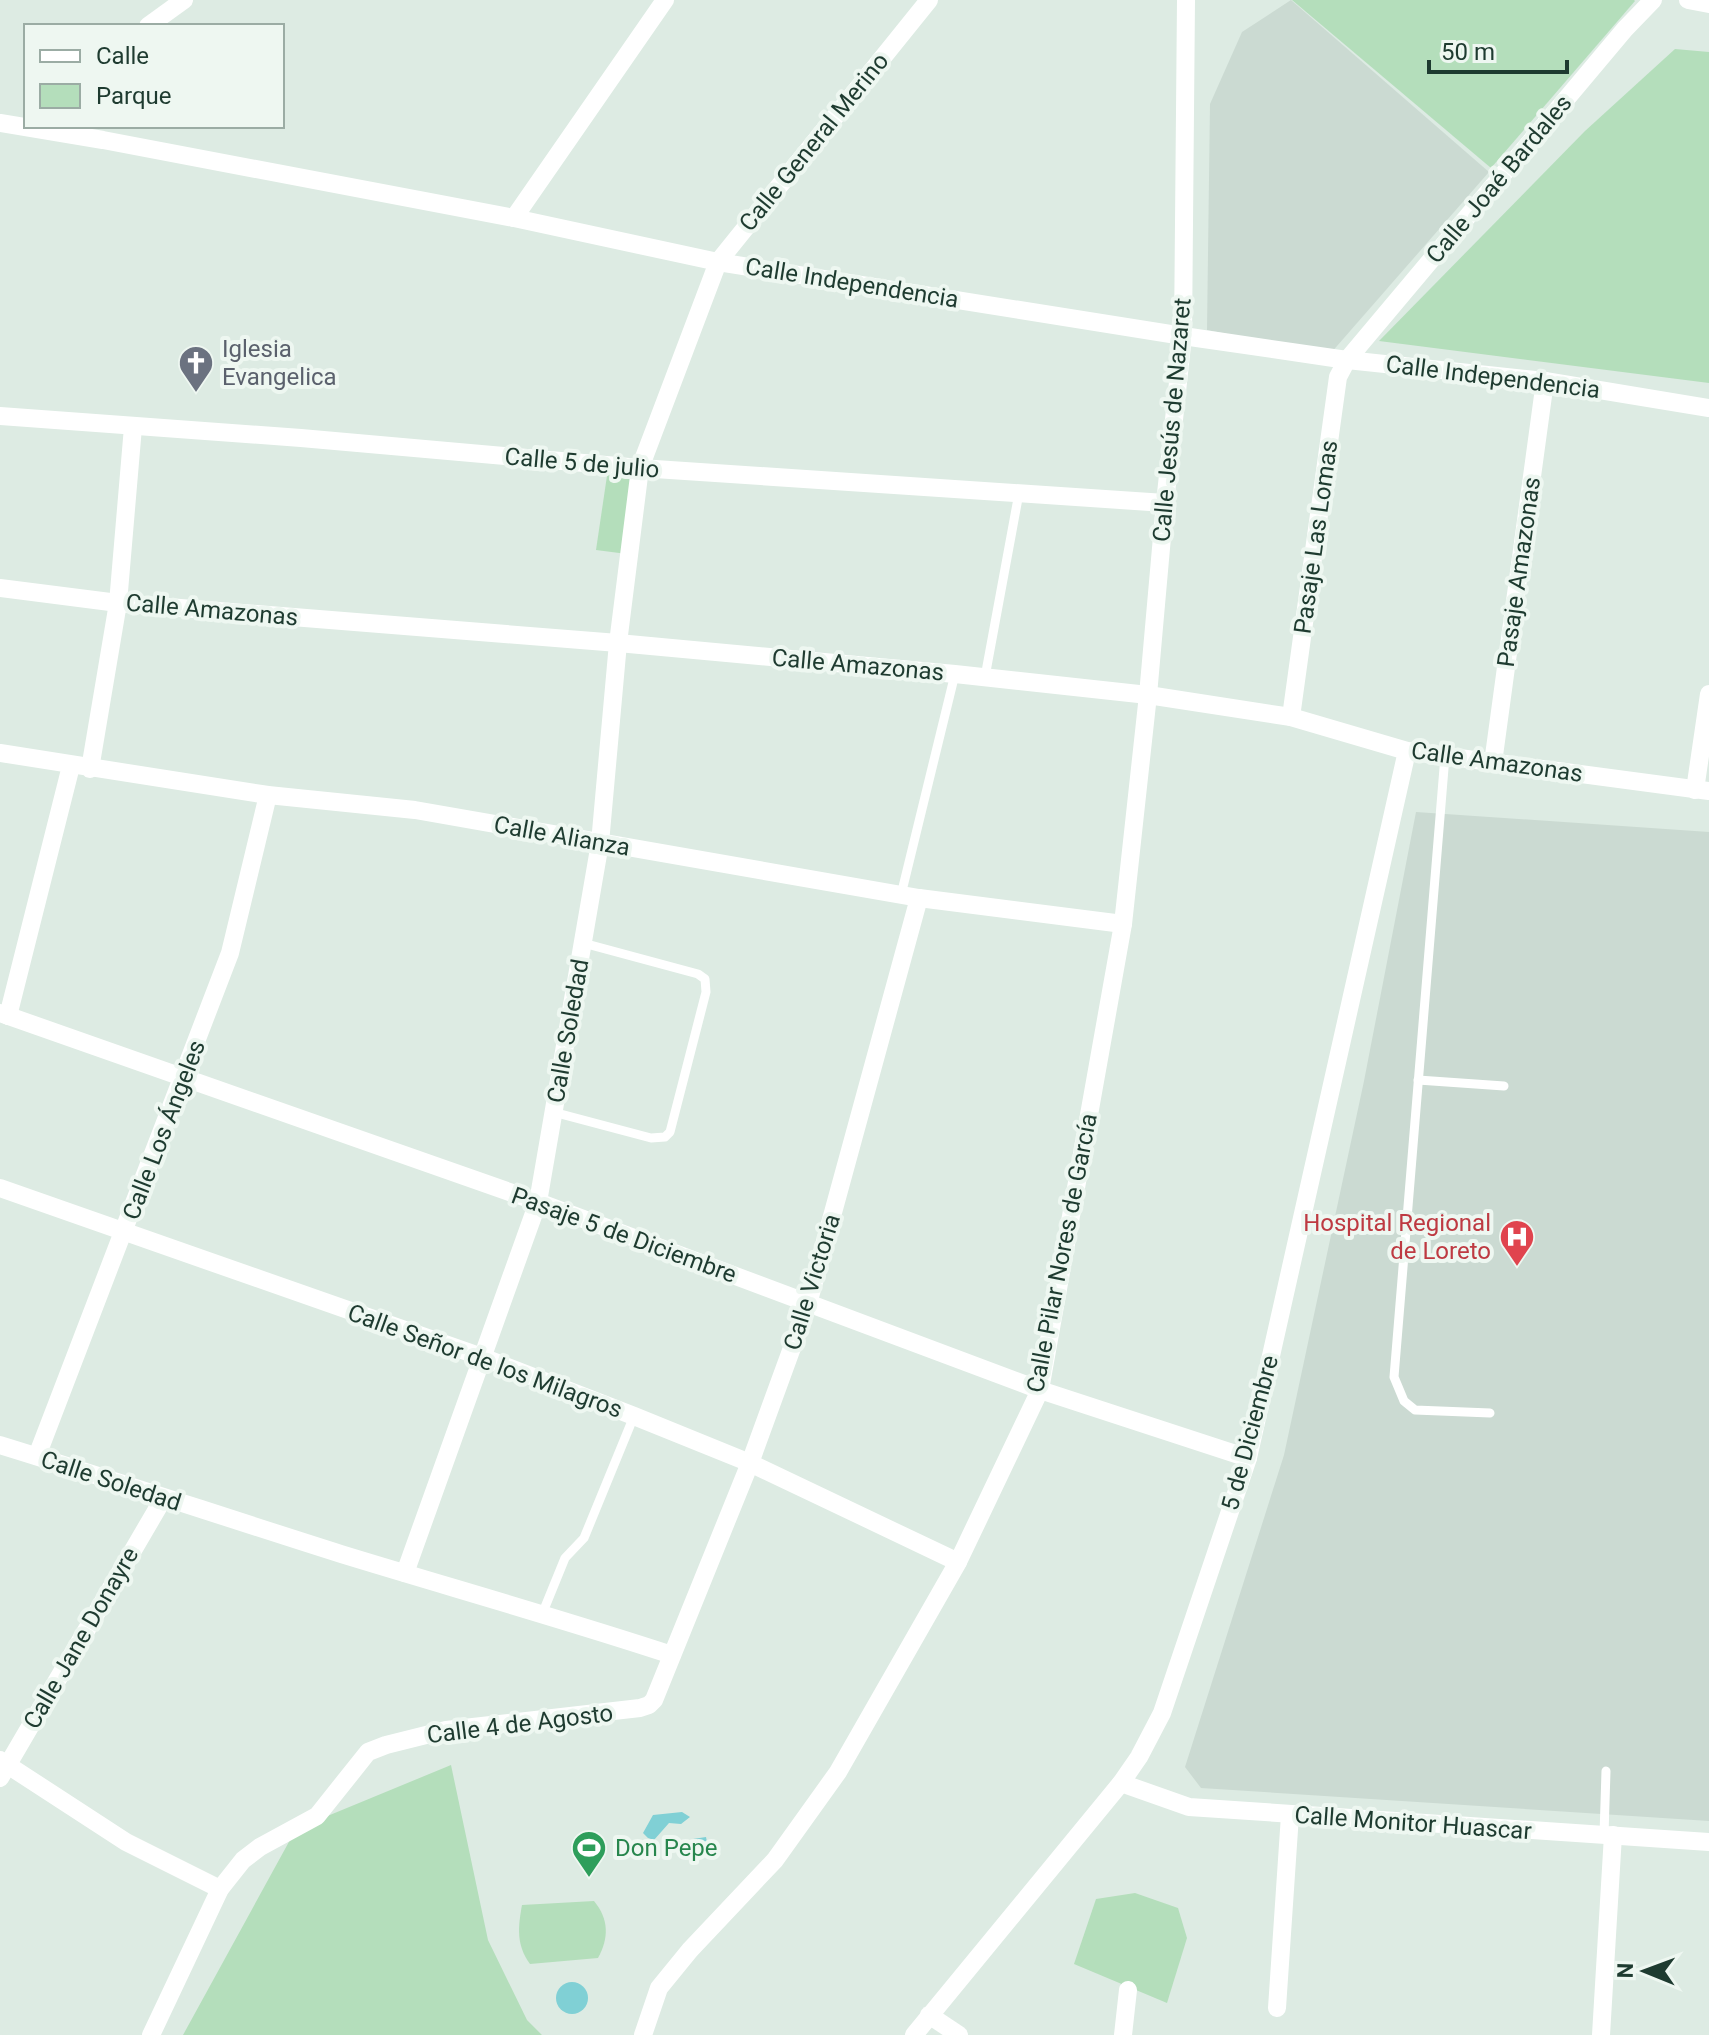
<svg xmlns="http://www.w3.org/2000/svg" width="1709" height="2035" font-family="Roboto,sans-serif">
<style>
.built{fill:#cbdad2}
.green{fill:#b4debb}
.water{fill:#80d0d5}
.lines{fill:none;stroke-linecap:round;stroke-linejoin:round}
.lane{stroke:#fff;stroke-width:9}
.street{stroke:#fff;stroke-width:18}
.labels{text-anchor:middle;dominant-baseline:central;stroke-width:8;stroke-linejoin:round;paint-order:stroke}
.street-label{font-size:24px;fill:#1e3b30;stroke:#eef7f1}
.worship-label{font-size:24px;fill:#5b616d;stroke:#eef7f1;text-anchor:start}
.health-label{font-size:24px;fill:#be3a42;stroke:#eef7f1;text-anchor:end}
.leisure-label{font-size:24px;fill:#27864d;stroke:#eef7f1;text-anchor:start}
</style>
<rect width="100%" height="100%" fill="#ddebe3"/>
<g class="built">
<polygon points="1291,0 1489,172 1330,354 1207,330 1210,104 1242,32"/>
<polygon points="1416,812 1709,832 1709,1821 1201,1788 1185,1767 1284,1455 1364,1081"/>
</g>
<g class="green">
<polygon points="1292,0 1634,0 1635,1 1491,168"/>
<polygon points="1675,49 1709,52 1709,383 1379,341 1585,131"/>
<polygon points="608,469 638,474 627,554 596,550"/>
<polygon points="451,1765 488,1940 527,2020 542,2035 183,2035 296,1829"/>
<polygon points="1135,1893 1178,1908 1187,1938 1167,2003 1074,1964 1096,1899"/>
<path d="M594,1901c15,18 15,37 4,57l-68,6c-14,-19 -12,-37 -8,-59z"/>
</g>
<g class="water">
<polygon points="682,1812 690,1817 681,1824 669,1823 654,1840 648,1838 643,1833 653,1815"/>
<polygon points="706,1837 708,1848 688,1855 678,1848 693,1839"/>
<circle cx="572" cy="1998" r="16"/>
</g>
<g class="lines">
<g class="lane">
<polyline points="985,677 1019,493"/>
<polyline points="1445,756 1394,1377 1404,1401 1415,1410 1490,1413"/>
<polyline points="901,895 955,674"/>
<polyline points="1418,1080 1504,1086"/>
<polyline points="553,1112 651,1138 665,1137 670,1132 706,992 705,979 698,974 583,943"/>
<polyline points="543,1612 565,1558 584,1538 634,1416"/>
<polyline points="1604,1835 1606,1771"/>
</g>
<g class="street">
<polyline points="1688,0 1709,4"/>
<polyline points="148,26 184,0"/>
<polyline points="0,123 103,140 514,218 718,262 1183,336 1347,360 1545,381 1709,408"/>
<polyline points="514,218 665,0"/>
<polyline points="0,416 301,438 640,468 1165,503"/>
<polyline points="0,588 118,603 618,643 955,674 1148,695 1291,717 1407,751 1709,791"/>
<polyline points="1291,717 1338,377 1347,360 1625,29 1653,0"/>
<polyline points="0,753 268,795 415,810 919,898 1123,924"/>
<polyline points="1493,763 1545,381"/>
<polyline points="90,769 118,603 133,427"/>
<polyline points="1695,790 1709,694"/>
<polyline points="0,1013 538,1202 1040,1390 1248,1458"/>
<polyline points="8,1016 71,766"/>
<polyline points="0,1188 482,1357 634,1416 750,1463 958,1562"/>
<path d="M0,1445c114,35 227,73 341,109 111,34 222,65 331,101"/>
<polyline points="37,1456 230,953 268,795"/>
<polyline points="405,1573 538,1202 600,843 618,643 640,468 718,262 929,0"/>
<polyline points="0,1760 126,1842 220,1889"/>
<polyline points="0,1778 163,1499"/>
<polyline points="1121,1783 1189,1807 1709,1842"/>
<polyline points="1277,2008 1290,1815"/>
<polyline points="929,2015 959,2035"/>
<polyline points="151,2035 220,1889 243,1860 260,1847 317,1816 368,1752 386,1745 446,1730 640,1708 649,1705 654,1700 750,1463 808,1304 919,898"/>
<polyline points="643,2035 659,1988 690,1950 775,1860 838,1772 958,1562 1040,1390 1123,924 1148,695 1165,503 1183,336 1186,0"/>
<polyline points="914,2035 1121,1783 1139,1757 1162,1713 1248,1458 1407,751"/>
<polyline points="1123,2035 1128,1990"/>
<polyline points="1601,2035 1613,1835"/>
</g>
</g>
<defs>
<symbol id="church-pin" viewBox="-11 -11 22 30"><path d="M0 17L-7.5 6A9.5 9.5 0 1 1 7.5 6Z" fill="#6b7280" stroke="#eef7f1"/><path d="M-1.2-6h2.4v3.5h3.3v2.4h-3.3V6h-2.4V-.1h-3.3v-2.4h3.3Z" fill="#fff"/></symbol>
<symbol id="hospital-pin" viewBox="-11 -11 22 30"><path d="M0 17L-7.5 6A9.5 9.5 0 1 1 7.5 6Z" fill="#e0444e" stroke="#eef7f1"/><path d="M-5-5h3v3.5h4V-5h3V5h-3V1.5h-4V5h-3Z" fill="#fff"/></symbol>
<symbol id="stadium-pin" viewBox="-11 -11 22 30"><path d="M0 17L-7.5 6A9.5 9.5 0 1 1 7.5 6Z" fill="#2e9e5b" stroke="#eef7f1"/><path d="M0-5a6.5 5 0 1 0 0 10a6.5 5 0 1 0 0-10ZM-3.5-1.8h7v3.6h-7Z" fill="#fff"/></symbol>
</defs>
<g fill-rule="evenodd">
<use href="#church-pin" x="176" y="343" width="40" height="54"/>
<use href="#hospital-pin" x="1497" y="1217" width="40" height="54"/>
<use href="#stadium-pin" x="569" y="1828" width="40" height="54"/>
</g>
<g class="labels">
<g class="street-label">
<text transform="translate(814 142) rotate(-51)">Calle General Merino</text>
<text transform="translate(1499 179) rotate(-50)">Calle Joaé Bardales</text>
<text transform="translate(852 283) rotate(9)">Calle Independencia</text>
<text transform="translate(1493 377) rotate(7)">Calle Independencia</text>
<text transform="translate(1172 420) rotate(-85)">Calle Jesús de Nazaret</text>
<text transform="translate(582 463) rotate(5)">Calle 5 de julio</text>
<text transform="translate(1316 537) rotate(-82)">Pasaje Las Lomas</text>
<text transform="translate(1519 572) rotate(-82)">Pasaje Amazonas</text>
<text transform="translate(212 610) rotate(5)">Calle Amazonas</text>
<text transform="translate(858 665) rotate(5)">Calle Amazonas</text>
<text transform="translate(1497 762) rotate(8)">Calle Amazonas</text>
<text transform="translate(562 836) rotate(10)">Calle Alianza</text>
<text transform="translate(568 1031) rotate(-80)">Calle Soledad</text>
<text transform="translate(164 1130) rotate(-69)">Calle Los Ángeles</text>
<text transform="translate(624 1235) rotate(20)">Pasaje 5 de Diciembre</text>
<text transform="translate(1062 1253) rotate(-79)">Calle Pilar Nores de García</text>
<text transform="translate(812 1282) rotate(-73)">Calle Victoria</text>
<text transform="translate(485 1361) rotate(20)">Calle Señor de los Milagros</text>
<text transform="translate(1250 1433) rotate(-75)">5 de Diciembre</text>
<text transform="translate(111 1481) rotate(18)">Calle Soledad</text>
<text transform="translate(81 1638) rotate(-60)">Calle Jane Donayre</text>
<text transform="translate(520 1724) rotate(-7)">Calle 4 de Agosto</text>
<text transform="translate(1413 1823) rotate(4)">Calle Monitor Huascar</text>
</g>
<g class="worship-label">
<text x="222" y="349">Iglesia<tspan x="222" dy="28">Evangelica</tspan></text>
</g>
<g class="health-label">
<text x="1491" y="1223">Hospital Regional<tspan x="1491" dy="28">de Loreto</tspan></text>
</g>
<g class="leisure-label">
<text x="615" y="1848">Don Pepe</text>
</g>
</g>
<rect x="24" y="24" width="260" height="104" fill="#eef7f1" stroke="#9baca4" stroke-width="2"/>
<rect x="40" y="50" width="40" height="12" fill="#ffffff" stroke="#9baca4" stroke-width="2"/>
<text x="96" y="64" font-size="24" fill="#1e3b30">Calle</text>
<rect x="40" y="84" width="40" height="24" fill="#b4debb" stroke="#9baca4" stroke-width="2"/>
<text x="96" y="104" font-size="24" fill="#1e3b30">Parque</text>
<g transform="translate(1645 1971) rotate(271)" stroke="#eef7f1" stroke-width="6" paint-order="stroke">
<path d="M0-6L14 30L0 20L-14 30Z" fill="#1e3b30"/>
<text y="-12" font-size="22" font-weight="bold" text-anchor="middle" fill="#1e3b30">N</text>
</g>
<path d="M1429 60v12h138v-12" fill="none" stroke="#1e3b30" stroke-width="4"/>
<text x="1441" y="60" font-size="24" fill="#1e3b30" stroke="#eef7f1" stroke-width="6" paint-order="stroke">50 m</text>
</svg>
